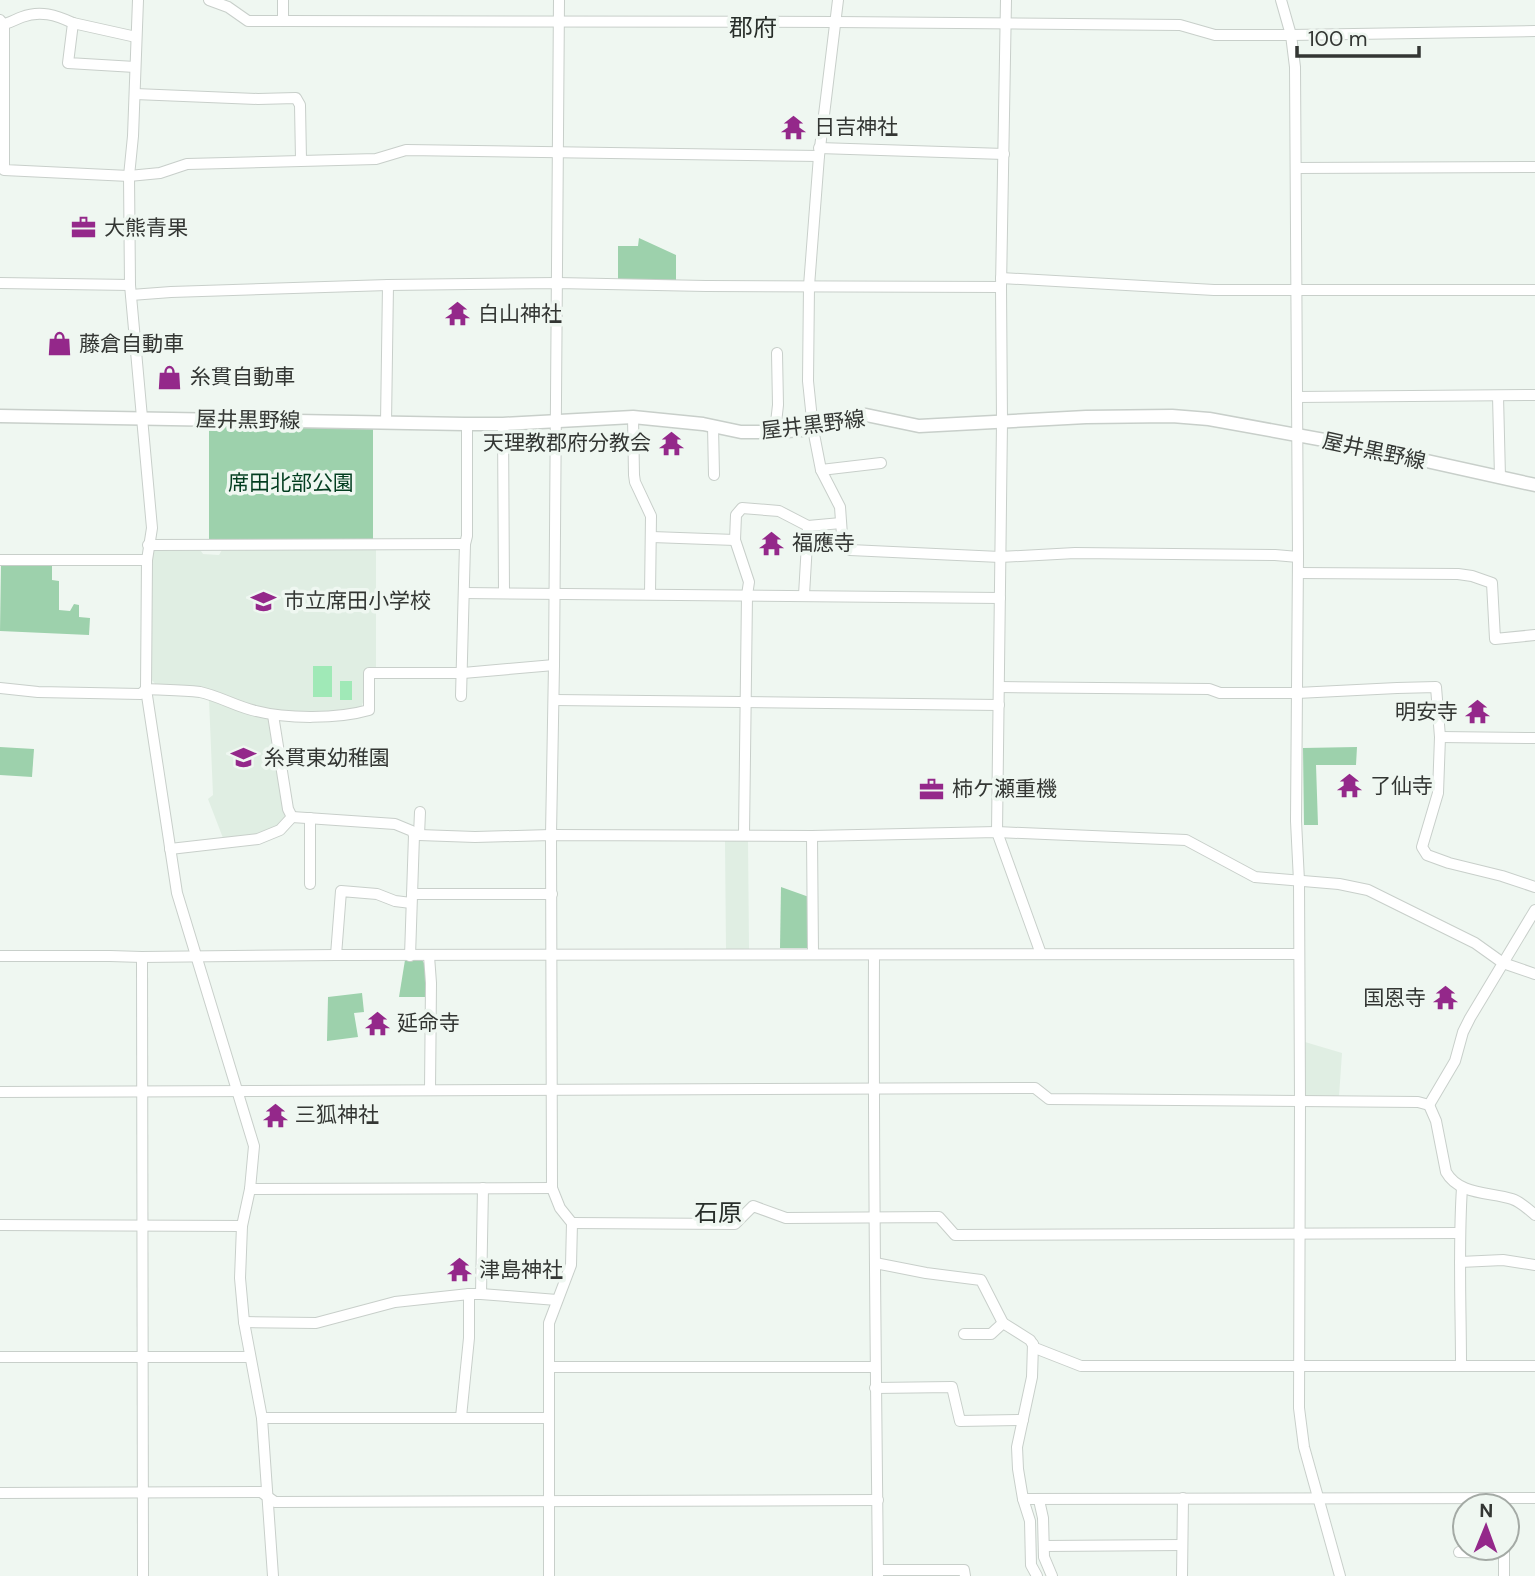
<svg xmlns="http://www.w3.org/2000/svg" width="1535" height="1576" font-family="'DM Sans','Noto Sans JP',sans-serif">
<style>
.built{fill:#e0eee3}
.green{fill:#9dd1ac}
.water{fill:#a0e9b7}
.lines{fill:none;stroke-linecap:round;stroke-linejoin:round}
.minor-casing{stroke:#c8cfca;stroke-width:12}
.major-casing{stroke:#c8cfca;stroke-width:15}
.minor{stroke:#fff;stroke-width:10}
.major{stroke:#fff;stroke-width:12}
.labels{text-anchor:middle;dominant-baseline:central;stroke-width:7;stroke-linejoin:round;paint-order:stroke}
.poi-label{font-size:21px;fill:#333633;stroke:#eff7f1;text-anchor:start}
.street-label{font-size:21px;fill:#333633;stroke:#eff7f1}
.park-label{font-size:21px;fill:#023d1f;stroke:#eff7f1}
.quarter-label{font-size:24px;fill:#282e2a;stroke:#eff7f1}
</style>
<rect width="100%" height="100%" fill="#eff7f1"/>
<g class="built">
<polygon points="376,547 376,670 366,669 365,697 360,710 302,714 255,707 157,686 151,679 152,571 150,571 150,556 154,548 199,548 203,554 219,555 223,548"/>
<polygon points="209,700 254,715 266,716 271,721 285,816 283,822 269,830 254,836 223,838 208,799 213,795"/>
<polygon points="725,841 748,841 749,949 726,949"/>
<polygon points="1305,1042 1342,1053 1339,1096 1303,1096"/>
</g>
<g class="green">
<polygon points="639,238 676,255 676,283 618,280 618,246 638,246"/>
<polygon points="209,424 373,426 373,539 209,540"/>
<polygon points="1,565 52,565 52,580 59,581 59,610 70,611 74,604 79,605 79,617 90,618 89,635 0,631"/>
<polygon points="0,747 34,749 32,777 0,775"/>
<polygon points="1357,747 1356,765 1316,765 1318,825 1304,825 1303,748"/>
<polygon points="781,887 809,897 810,948 780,948"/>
<polygon points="405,960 422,960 426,966 426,997 399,997"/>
<polygon points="362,993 364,1012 354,1013 358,1037 327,1041 328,997"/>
</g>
<g class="water">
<rect x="313" y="666" width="19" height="31"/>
<rect x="340" y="681" width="12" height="19"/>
</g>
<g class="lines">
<defs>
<g id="minor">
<polyline points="138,0 133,136 129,176 130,285 152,528 147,560 146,689 177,893 254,1146 250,1189 242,1226 240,1278 244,1322 262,1418 273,1576"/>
<polyline points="209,0 228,7 248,21 283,21 835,22 1180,25 1215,35 1291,35 1535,31"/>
<polyline points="283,0 283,21"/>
<polyline points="838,0 819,156 809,286 808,381 813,429 821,470 840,507 842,535 850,550 1000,557 1075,553 1275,555 1298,557"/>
<polyline points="1006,0 1001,287 1002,422 997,832 1041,954"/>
<polyline points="1281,0 1291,35 1295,67 1298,557 1296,821 1299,881 1300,1101 1299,1408 1304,1447 1340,1576"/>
<polyline points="0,20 4,25 4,170 129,176 160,173 187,164 376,159 406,150 819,156"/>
<polyline points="73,23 136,37"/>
<path d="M0,25c8,-1 14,-5 22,-8 18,-7 34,-2 51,6l-5,40 67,4"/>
<polyline points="135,94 258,99 296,98 300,105 301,160"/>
<polyline points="819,148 1004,154"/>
<polyline points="1296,168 1535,167"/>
<polyline points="1001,278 1214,290 1535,290"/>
<polyline points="0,283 130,285"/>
<polyline points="131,295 171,292 388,285 557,283 706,286 1001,287"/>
<polyline points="1498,396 1500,477"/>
<polyline points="1297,397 1535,395"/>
<polyline points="633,417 634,475 635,482 651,516 650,594"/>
<polyline points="386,423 388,285"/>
<polyline points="503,424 504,593"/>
<polyline points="713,426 714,475"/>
<polyline points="775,432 778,405 777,353"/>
<polyline points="821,470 881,463"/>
<polyline points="808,526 841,523"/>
<polyline points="652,537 735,540"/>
<polyline points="148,545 465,544"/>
<polyline points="0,560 147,560"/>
<polyline points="1298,573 1458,574 1472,576 1492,583 1495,639 1535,635"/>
<polyline points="464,593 1000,598"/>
<polyline points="999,687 1209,689 1220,693 1297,693 1397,688 1436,687 1440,737 1438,793 1422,847 1427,855 1449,863 1502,876 1535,887"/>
<path d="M0,688l38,4 103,2 5,-5c18,1 36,1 54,3 19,4 37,15 56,19 31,8 82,8 113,-1v-37h94l91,-8"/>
<polyline points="461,696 465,544 467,536 467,429 465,424"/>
<polyline points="554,700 999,705"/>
<polyline points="273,715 288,809 292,817"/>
<polyline points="1440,737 1535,738"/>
<polyline points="292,817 395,824 412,831 414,835 419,835 475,837 551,835 812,836 997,832 1186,840 1255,877 1339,884 1368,890 1475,943 1503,963 1535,974"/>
<polyline points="419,835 420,812"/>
<polyline points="744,835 747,595 749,582 735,540 736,515 742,508 779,511 808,526 804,595"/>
<polyline points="812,836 813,954"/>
<polyline points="170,849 258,839 280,830 292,817"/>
<polyline points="310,884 310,818"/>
<polyline points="412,894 552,894"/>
<polyline points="336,955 341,891 377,894 395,901 411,903"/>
<path d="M874,955c-1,207 2,414 4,621"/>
<polyline points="0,956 110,956 142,957 336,955 1298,954"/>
<polyline points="410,956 414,835"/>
<polyline points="429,956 431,983 430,1090"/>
<polyline points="142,957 143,1576"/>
<polyline points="0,1092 1035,1088 1049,1099 1418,1102 1429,1105"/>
<polyline points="1429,1105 1455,1061 1463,1032 1470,1018 1535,910"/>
<path d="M1429,1105l7,16 10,51c13,23 43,20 66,27 9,3 16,10 23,16"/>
<polyline points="250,1189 552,1188"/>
<polyline points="572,1223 735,1224 753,1206 786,1218 939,1217 955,1235 1459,1233"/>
<polyline points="0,1225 242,1226"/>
<polyline points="1460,1262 1503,1260 1535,1265"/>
<polyline points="875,1263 926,1273 981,1280 1003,1323 1030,1340 1035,1348 1081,1366 1535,1366"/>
<polyline points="481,1294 483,1188"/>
<polyline points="244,1322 316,1323 395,1302 469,1294 481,1294 557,1300"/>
<polyline points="964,1334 991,1334 1003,1323"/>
<polyline points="1033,1344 1032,1377 1017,1447 1018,1469 1023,1499 1030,1521 1031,1565 1037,1576"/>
<polyline points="0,1357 250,1357"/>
<path d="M1461,1366c0,-59 -3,-119 1,-178"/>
<polyline points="549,1367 875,1367"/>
<polyline points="875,1388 952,1387 960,1421 1023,1420"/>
<polyline points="461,1417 469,1338 469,1294"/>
<polyline points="262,1418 548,1418"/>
<polyline points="0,1493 261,1492 275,1502 878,1500"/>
<polyline points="1023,1499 1535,1498"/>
<polyline points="1039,1500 1043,1518 1044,1557 1052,1576"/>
<polyline points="1044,1546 1182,1545"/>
<polyline points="1504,1549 1504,1576"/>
<polyline points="1459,1552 1504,1553"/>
<polyline points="878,1570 964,1570 965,1576"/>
<polyline points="549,1576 549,1323 571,1265 572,1223 560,1208 552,1188 551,835 554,665 559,0"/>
<polyline points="1182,1576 1183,1498"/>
</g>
<polyline id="major" points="0,416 465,424 503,424 633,417 703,424 741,432 775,432 813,429 841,419 866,415 919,426 1086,417 1172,416 1209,419 1368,448 1535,485"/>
</defs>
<use href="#minor" class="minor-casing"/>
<use href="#major" class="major-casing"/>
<use href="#minor" class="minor"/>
<use href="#major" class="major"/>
</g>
<defs>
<symbol id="temple-bare" viewBox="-9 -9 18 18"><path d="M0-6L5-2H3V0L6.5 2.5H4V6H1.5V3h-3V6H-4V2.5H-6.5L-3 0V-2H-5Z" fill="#94288a" stroke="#eff7f1" stroke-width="2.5" paint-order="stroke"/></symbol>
<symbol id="office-bare" viewBox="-9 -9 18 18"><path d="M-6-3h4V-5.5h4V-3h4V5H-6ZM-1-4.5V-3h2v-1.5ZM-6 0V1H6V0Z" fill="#94288a" stroke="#eff7f1" stroke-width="2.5" paint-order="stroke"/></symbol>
<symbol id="shop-bare" viewBox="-9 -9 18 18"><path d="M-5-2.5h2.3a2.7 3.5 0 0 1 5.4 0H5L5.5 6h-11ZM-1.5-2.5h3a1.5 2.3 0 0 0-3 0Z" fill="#94288a" stroke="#eff7f1" stroke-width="2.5" paint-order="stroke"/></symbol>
<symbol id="school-bare" viewBox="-9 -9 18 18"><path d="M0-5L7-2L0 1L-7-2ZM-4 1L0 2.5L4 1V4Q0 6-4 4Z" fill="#94288a" stroke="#eff7f1" stroke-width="2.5" paint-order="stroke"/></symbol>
</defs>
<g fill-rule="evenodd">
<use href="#temple-bare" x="776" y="110" width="35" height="35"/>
<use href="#office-bare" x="66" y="210" width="35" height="35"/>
<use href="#temple-bare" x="440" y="296" width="35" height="35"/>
<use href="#shop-bare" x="42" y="326" width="35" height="35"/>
<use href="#shop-bare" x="152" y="360" width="35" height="35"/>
<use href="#temple-bare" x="654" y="426" width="35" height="35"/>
<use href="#temple-bare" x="754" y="526" width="35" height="35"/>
<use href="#school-bare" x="246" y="584" width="35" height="35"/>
<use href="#temple-bare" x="1460" y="694" width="35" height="35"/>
<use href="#school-bare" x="226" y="740" width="35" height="35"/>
<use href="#temple-bare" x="1332" y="768" width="35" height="35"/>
<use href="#office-bare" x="914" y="772" width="35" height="35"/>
<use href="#temple-bare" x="1428" y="980" width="35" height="35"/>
<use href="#temple-bare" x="360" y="1006" width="35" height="35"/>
<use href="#temple-bare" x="258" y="1098" width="35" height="35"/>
<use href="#temple-bare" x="442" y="1252" width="35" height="35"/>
</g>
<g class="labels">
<g class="poi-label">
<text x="814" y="127">日吉神社</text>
<text x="104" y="228">大熊青果</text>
<text x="478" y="314">白山神社</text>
<text x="79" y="344">藤倉自動車</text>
<text x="190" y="377">糸貫自動車</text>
<text x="651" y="443" text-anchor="end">天理教郡府分教会</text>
<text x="792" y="543">福應寺</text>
<text x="284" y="601">市立席田小学校</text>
<text x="1458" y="712" text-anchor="end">明安寺</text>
<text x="264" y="758">糸貫東幼稚園</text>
<text x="1370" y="786">了仙寺</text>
<text x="952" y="789">柿ケ瀬重機</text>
<text x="1426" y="998" text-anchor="end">国恩寺</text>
<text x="397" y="1023">延命寺</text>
<text x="295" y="1115">三狐神社</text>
<text x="479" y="1270">津島神社</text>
</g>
<g class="street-label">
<text transform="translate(248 420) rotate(1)">屋井黒野線</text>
<text transform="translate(813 425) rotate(-7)">屋井黒野線</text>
<text transform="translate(1374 451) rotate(12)">屋井黒野線</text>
</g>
<g class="park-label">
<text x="291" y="483">席田北部公園</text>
</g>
<g class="quarter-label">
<text x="753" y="27">郡府</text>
<text x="718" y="1212">石原</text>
</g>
</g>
<g transform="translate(1486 1527) rotate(1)"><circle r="33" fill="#eff7f1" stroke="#a4aaa5" stroke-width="2"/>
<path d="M0-5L12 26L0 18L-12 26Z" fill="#94288a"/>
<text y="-10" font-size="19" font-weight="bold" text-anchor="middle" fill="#333633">N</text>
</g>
<path d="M1297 46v10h122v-10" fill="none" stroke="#333633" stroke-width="3.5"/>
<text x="1308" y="46" font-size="21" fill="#333633" stroke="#eff7f1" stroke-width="5" paint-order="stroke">100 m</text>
</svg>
